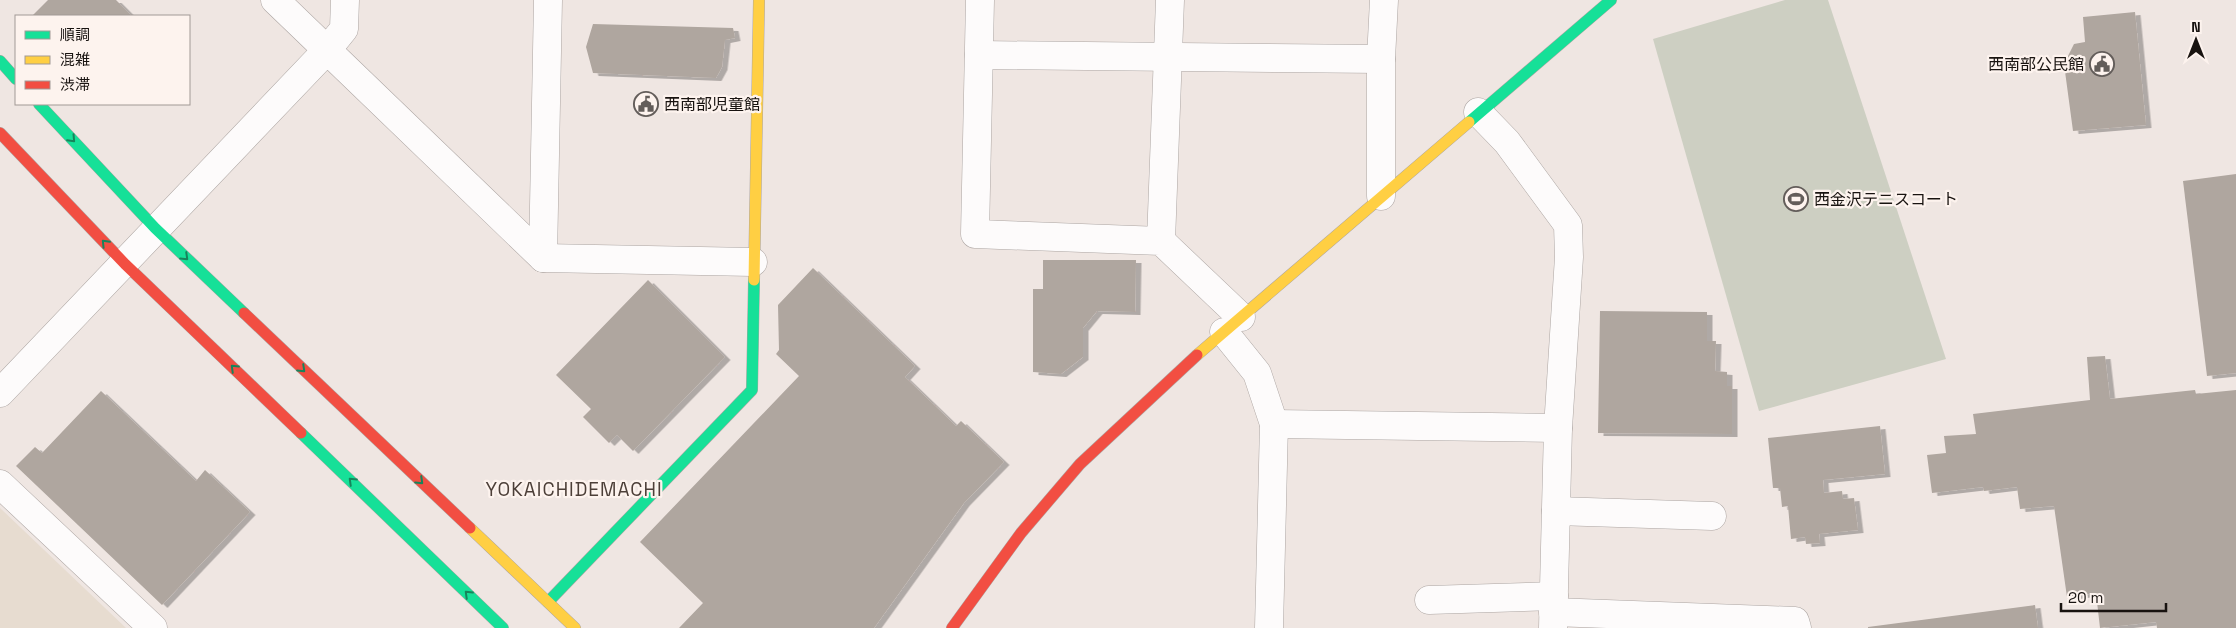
<svg xmlns="http://www.w3.org/2000/svg" width="2236" height="628" font-family="'Space Grotesk','Noto Sans JP',sans-serif">
<style>
.education{fill:#e7dcd0}
.green{fill:#cdcfc2}
.building{fill:#afa69f;filter:url(#shadow)}
.lines{fill:none;stroke-linecap:round;stroke-linejoin:round}
.street-casing{stroke:#aca5a2;stroke-width:29}
.fast-casing{stroke:#aca5a2;stroke-width:12}
.slow-casing{stroke:#aca5a2;stroke-width:12}
.jam-casing{stroke:#aca5a2;stroke-width:12}
.street{stroke:#fdfbfb;stroke-width:28}
.fast{stroke:#16e098;stroke-width:11}
.slow{stroke:#ffcf43;stroke-width:11}
.jam{stroke:#f24e42;stroke-width:11}
.oneway{stroke:#17845b}
.labels{text-anchor:middle;dominant-baseline:central;stroke-width:4.5;stroke-linejoin:round;paint-order:stroke}
.poi-label{font-size:16px;fill:#181310;stroke:#fdf3ee;text-anchor:start}
.quarter-label{font-size:19px;letter-spacing:1px;fill:#4c3f38;stroke:#fdf3ee}
</style>
<defs>
<filter id="shadow"><feDropShadow dx="5.5" dy="3" stdDeviation="0" flood-color="#0004"/></filter>
</defs>
<rect width="100%" height="100%" fill="#efe6e2"/>
<polygon class="education" points="0,508 126,628 0,628"/>
<polygon class="green" points="1785,0 1828,0 1946,359 1759,411 1653,39"/>
<g class="building">
<polygon points="48,0 116,0 132,16 32,16"/>
<polygon points="2135,12 2146,125 2073,131 2064,64 2074,44 2085,42 2083,17"/>
<polygon points="593,24 733,28 735,38 725,40 722,67 716,78 593,73 586,47"/>
<polygon points="2236,174 2236,373 2207,376 2183,181"/>
<polygon points="1043,260 1136,260 1135,312 1097,311 1083,328 1083,357 1061,374 1033,372 1033,289 1043,289"/>
<polygon points="813,268 915,366 905,377 956,426 961,421 1004,462 964,503 874,628 679,628 703,603 640,542 799,376 776,354 779,350 778,305"/>
<polygon points="648,280 725,357 633,451 617,435 609,443 583,417 591,409 556,375"/>
<polygon points="1600,311 1707,312 1707,341 1716,341 1715,371 1727,372 1727,386 1732,386 1732,434 1598,433"/>
<polygon points="2105,356 2110,399 2195,390 2196,394 2236,390 2236,628 2157,628 2156,622 2100,628 2096,593 2067,597 2054,506 2020,509 2017,487 1984,491 1983,487 1932,493 1927,455 1946,453 1944,436 1976,434 1973,414 2090,400 2087,357"/>
<polygon points="101,391 196,481 205,470 250,512 162,605 16,466 35,447 42,453"/>
<polygon points="1880,426 1885,474 1823,480 1824,493 1842,491 1843,499 1854,498 1858,530 1819,534 1820,543 1806,544 1805,537 1791,539 1788,506 1782,507 1780,488 1773,488 1768,438"/>
<polygon points="2035,605 2038,628 1868,628 1868,627"/>
</g>
<g class="lines">
<defs>
<g id="street">
<polyline points="275,0 327,50 344,29 345,0"/>
<polyline points="980,0 975,234 1161,241 1241,317"/>
<polyline points="979,55 1381,59"/>
<polyline points="1478,112 1507,142 1568,225 1569,257 1558,428 1553,628"/>
<polyline points="1381,196 1381,59 1384,0"/>
<polyline points="1161,241 1170,0"/>
<polyline points="543,258 548,0"/>
<polyline points="1224,332 1257,373 1274,424 1269,628"/>
<polyline points="0,393 327,50 543,258 753,262"/>
<polyline points="1274,424 1558,428"/>
<polyline points="0,484 153,628"/>
<polyline points="1556,511 1712,516"/>
<polyline points="1429,600 1554,596"/>
<polyline points="1553,612 1795,621 1797,628"/>
</g>
<g id="fast">
<polyline points="0,61 16,79"/>
<polyline points="39,104 155,228 244,313"/>
<polyline points="1469,122 1611,0"/>
<polyline points="301,433 503,628"/>
<polyline points="548,602 752,390 754,280"/>
</g>
<g id="slow">
<polyline points="754,280 759,0"/>
<polyline points="1197,355 1469,122"/>
<polyline points="470,528 575,628"/>
</g>
<g id="jam">
<polyline points="0,133 125,264 301,433"/>
<polyline points="244,313 470,528"/>
<polyline points="952,628 1021,533 1080,464 1197,355"/>
</g>
</defs>
<use href="#street" class="street-casing"/>
<use href="#fast" class="fast-casing"/>
<use href="#slow" class="slow-casing"/>
<use href="#jam" class="jam-casing"/>
<use href="#street" class="street"/>
<use href="#fast" class="fast"/>
<use href="#slow" class="slow"/>
<use href="#jam" class="jam"/>
</g>
<defs><path id="oneway-chevron" d="M-2-3.5L2.5 0L-2 3.5" fill="none" stroke-width="1.6" stroke-linecap="round" stroke-linejoin="round" transform="scale(1.25)"/></defs>
<g class="oneway">
<use href="#oneway-chevron" transform="translate(72 139) rotate(47)"/>
<use href="#oneway-chevron" transform="translate(105 243) rotate(-134)"/>
<use href="#oneway-chevron" transform="translate(185 257) rotate(44)"/>
<use href="#oneway-chevron" transform="translate(234 368) rotate(-136)"/>
<use href="#oneway-chevron" transform="translate(302 369) rotate(44)"/>
<use href="#oneway-chevron" transform="translate(352 481) rotate(-136)"/>
<use href="#oneway-chevron" transform="translate(420 481) rotate(44)"/>
<use href="#oneway-chevron" transform="translate(468 594) rotate(-136)"/>
</g>
<defs>
<symbol id="civic-ring" viewBox="-11 -11 22 22"><circle r="9.5" fill="#fdf3ee" stroke="#635d5a" stroke-width="1.5"/><path d="M-.6-6.5H3V-4.5H.6V-3L4-1V1h2V6H-6V1h2V-1L-.6-3ZM-1.2 2.5V6h2.4V2.5Z" fill="#635d5a"/></symbol>
<symbol id="stadium-ring" viewBox="-11 -11 22 22"><circle r="9.5" fill="#fdf3ee" stroke="#635d5a" stroke-width="1.5"/><path d="M0-5a6.5 5 0 1 0 0 10a6.5 5 0 1 0 0-10ZM-3.5-1.8h7v3.6h-7Z" fill="#635d5a"/></symbol>
</defs>
<g fill-rule="evenodd">
<use href="#civic-ring" x="2088" y="50" width="28" height="28"/>
<use href="#civic-ring" x="632" y="90" width="28" height="28"/>
<use href="#stadium-ring" x="1782" y="185" width="28" height="28"/>
</g>
<g class="labels">
<g class="poi-label">
<text x="2084" y="64" text-anchor="end">西南部公民館</text>
<text x="664" y="104">西南部児童館</text>
<text x="1814" y="199">西金沢テニスコート</text>
</g>
<g class="quarter-label">
<text x="574" y="489">YOKAICHIDEMACHI</text>
</g>
</g>
<rect x="15" y="15" width="175" height="90" fill="#fdf3ee" stroke="#a19995"/>
<rect x="25" y="31" width="25" height="8" fill="#16e098" stroke="#a19995"/>
<text x="60" y="40" font-size="15" fill="#181310">順調</text>
<rect x="25" y="56" width="25" height="8" fill="#ffcf43" stroke="#a19995"/>
<text x="60" y="65" font-size="15" fill="#181310">混雑</text>
<rect x="25" y="81" width="25" height="8" fill="#f24e42" stroke="#a19995"/>
<text x="60" y="90" font-size="15" fill="#181310">渋滞</text>
<g transform="translate(2196 40)" stroke="#fdf3ee" stroke-width="4" paint-order="stroke">
<path d="M0-4L9 19L0 12L-9 19Z" fill="#181310"/>
<text y="-8" font-size="14" font-weight="bold" text-anchor="middle" fill="#181310">N</text>
</g>
<path d="M2061 603v8h105v-8" fill="none" stroke="#181310" stroke-width="2.5"/>
<text x="2068" y="603" font-size="15" fill="#181310" stroke="#fdf3ee" stroke-width="4" paint-order="stroke">20 m</text>
</svg>
